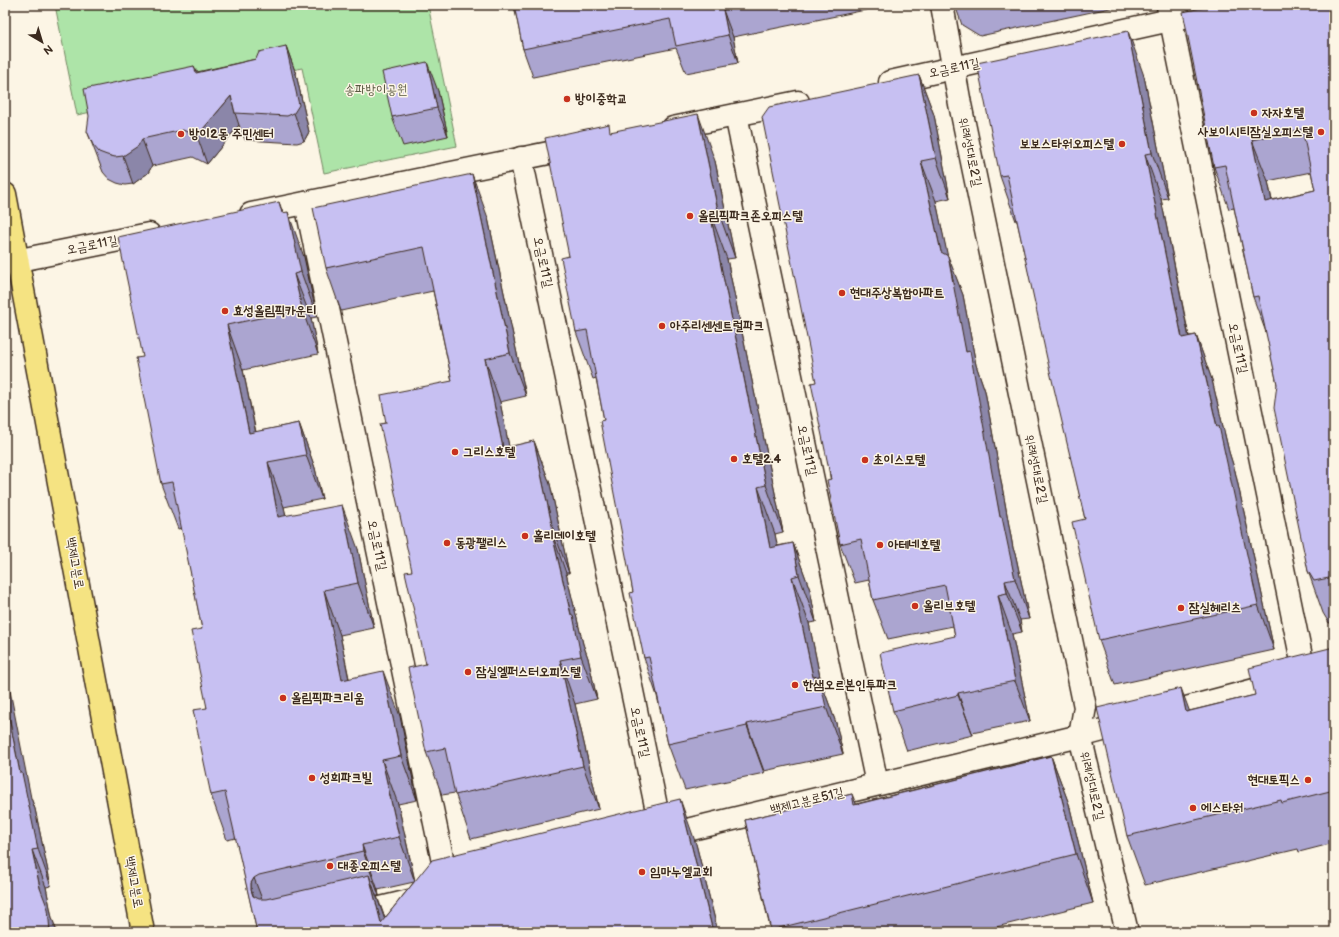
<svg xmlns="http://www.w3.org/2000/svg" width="1339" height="937" font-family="'Balsamiq Sans','Poor Story',sans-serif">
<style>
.green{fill:#ade4a8;stroke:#748763}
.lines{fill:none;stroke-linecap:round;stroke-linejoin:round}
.minor-casing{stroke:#3b2a1e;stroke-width:25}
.major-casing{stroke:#3b2a1e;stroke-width:25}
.minor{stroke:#fcf5e5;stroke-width:22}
.major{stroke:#f5e382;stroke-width:22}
.wall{fill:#aba5d0;stroke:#3b2a1e;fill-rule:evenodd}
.shaded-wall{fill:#8b86a9;stroke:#3b2a1e}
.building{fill:#c7c0f2;stroke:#3b2a1e;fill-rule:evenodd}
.poi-dot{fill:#c8321e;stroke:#fcf5e5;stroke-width:1.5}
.labels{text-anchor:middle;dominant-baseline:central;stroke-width:3;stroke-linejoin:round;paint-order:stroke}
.street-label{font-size:13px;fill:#3b2a1e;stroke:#fcf5e5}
.park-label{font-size:13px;fill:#585840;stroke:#fcf5e5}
.poi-label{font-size:13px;font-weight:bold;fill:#3b2a1e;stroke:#fcf5e5;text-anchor:start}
</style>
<rect width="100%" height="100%" fill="#fcf5e5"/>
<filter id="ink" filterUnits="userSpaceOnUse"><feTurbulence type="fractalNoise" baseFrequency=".025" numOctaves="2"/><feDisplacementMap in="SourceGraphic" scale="8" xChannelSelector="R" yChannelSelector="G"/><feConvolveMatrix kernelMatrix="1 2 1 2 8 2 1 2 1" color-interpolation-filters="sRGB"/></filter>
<g filter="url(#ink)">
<polygon class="green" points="55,5 428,5 457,146 324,173 302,68 77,115"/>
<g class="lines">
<defs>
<g id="minor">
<polyline points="942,5 960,104 1085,707 1080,736 1127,932"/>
<polyline points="1168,6 1305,676"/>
<polyline points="890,82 1238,5"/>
<polyline points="736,115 877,784"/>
<polyline points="673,128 798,102"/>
<polyline points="521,158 662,835"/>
<polyline points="306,203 448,886"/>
<polyline points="251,214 578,147"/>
<polyline points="5,263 149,234"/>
<polyline points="662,836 1080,736 1334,669"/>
<polyline points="352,915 426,897"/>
</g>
<polyline id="major" points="5,194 143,932"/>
</defs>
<use href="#minor" class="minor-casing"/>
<use href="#major" class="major-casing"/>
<use href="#minor" class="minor"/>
<use href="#major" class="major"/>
</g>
<g class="wall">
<polygon points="514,5 890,5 733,37 738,63 686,73 676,48 533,77 523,49"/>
<polygon points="955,5 1124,5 980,36 962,25"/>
<path d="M1334,5v617l-5,1 -6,-10 -15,-42 -31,-187 -10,-49 -14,-38 -19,-89 -5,1 -15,-42zM1311,172l4,18 -43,10 -4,-19z"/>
<polygon points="286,46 296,74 309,132 304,141 297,143 245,140 239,125 207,164 193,157 152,166 148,173 133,184 125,185 117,183 109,179 103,172 87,131 194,66 197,72 256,59"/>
<polygon points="919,75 934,115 950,198 936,201 947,255 963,295 976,365 985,391 1013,548 1016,557 1029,619 1020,620 1022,632 1012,634 1030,721 972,733 973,735 907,751 893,711 955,636 953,626 888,639 873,600 869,580 855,583 840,544 816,382"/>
<polygon points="1144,76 1168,198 1161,199 1189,336 1196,335 1212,380 1229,452 1235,471 1274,650 1115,685 1099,640 1085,519 1017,221 1016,221 1000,176"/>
<polygon points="438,91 448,136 403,146 392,117"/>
<polygon points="611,132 715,161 735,258 727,259 783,532 775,534 777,546 793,543 810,590 816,622 809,623 821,682 836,723 843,754 764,771 764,773 685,790 668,744 657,696 644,658 633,592 604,420 596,378 593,379 576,332 569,256"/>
<path d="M283,213l21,44 13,60 -6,1 7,36 -75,16 13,62 43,-9 16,45 7,31 -38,8 2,9 72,33 16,79 -34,7 9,43 51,38 17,84 -19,4 17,77 281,-37 22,88h-461l-21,-94 -9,2 -16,-45 -4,-87 -5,-79 -20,-101 -4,1 -17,-45 -18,-127zM414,882l-29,36 -8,-22h2l-1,-6z"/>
<polygon points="488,218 526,396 500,402 509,447 534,441 550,484 569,573 566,573 583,644 588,658 597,699 575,704 599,809 471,839 455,793 442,795 426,752 426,664 412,571 452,381 433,291 341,311 326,268"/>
<polygon points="1334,647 1334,843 1299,852 1298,849 1145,885 1127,836 1189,711 1255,695"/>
<polygon points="1051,756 1069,804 1093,903 976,932 771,932 745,820 852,794 856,804"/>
<polygon points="31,798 35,809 51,886 46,887 52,918 57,932 5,932"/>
</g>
<g class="shaded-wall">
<polygon points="723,10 733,37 738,63 728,35"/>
<polygon points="1128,31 1144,76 1168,198 1152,153"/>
<polygon points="286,46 296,74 309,132 304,141 294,113"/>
<polygon points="427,62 438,91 448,136 437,108"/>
<polygon points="919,75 934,115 950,198 936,158"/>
<polygon points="231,96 235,113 239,125 207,164 197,136"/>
<polygon points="698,114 715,161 735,258 718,211"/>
<polygon points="142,139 152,166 148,173 133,184 123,156"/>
<polygon points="1252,140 1268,181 1280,243 1265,202"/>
<polygon points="1145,154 1161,199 1198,383 1182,338"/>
<polygon points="921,161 936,201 953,281 948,256 963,295 976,365 985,391 1013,548 1016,557 1029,619 1015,579 1000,517 966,352 941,252"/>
<polygon points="472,174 488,218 526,396 510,353"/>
<polygon points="279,202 295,245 288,212 304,257 317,317 301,272 282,213"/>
<polygon points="710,213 727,259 783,532 766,485"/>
<polygon points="294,274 311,318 318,354 302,309"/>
<polygon points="227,325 243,370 265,478 249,433"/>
<polygon points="1196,335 1212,380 1229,452 1235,471 1274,650 1258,605"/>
<polygon points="485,359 500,402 518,491 503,448"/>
<polygon points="299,423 315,468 322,499 306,455"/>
<polygon points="534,441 550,484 569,573 553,530"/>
<polygon points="268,462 284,507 294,562 278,517"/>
<polygon points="758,487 775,534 787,595 770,548"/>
<polygon points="342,505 358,549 374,628 358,583"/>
<polygon points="551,530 566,573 583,644 588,658 597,699 581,656"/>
<polygon points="793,543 810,590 816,622 799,575"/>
<polygon points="792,577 809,623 821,682 836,723 843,754 826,707 813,677"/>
<polygon points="1005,581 1020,620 1022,632 1007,593"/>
<polygon points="324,590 340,635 358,724 342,680"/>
<polygon points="998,595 1012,634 1030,721 1015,681"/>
<polygon points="560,660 575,704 599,809 583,766"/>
<polygon points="5,665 31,798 35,809 51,886 38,849 20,773 5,697"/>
<polygon points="383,671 400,716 417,800 401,756"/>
<polygon points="1181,688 1199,737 1186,712"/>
<polygon points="958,693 972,733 973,735 958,695"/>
<polygon points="747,724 764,771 764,773 747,726"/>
<polygon points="1051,756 1069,804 1093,903 1076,854"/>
<polygon points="382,760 398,804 415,882 399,837"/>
<polygon points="680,799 696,844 718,932 713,932"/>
<polygon points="362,845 378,890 379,896 363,851"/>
<polygon points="32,850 46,887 52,918 57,932 50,932 40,888"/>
<polygon points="369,875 385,920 381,923"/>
<polygon points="254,878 271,923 267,928 251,890 251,883"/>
</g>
<g class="building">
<polygon points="514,5 745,5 723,10 728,35 676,46 670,19 523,49"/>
<polygon points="964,5 989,5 970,9"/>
<path d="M1215,5h119v572l-20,4 -6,-10 -34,-163 3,-24 -19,-88 -5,1 -28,-132 -11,2 -31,-155zM1302,129l13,61 -50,12 -13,-62z"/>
<polygon points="1128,31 1152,153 1145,154 1182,338 1196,335 1217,427 1219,426 1258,605 1099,640 1072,522 1085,519 1048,363 1007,175 1000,176 977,63"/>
<polygon points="286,46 299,105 294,113 287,116 235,113 231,96 197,136 183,130 142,139 138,146 123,156 115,157 107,155 99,152 93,145 87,131 89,116 84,89 194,66 196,73 256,59 259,52"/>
<polygon points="427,62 437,108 392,117 382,72"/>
<polygon points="919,75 936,158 921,161 941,252 948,256 966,352 970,351 1000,517 1002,517 1015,579 1005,581 1007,593 998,595 1015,681 958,693 958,695 893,711 880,653 955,636 945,585 873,600 861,539 840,544 827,480 831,479 811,383 816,382 762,117 769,107"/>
<polygon points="698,114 718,211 710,213 766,485 758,487 770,548 793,543 799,575 792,577 813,677 819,676 826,707 747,724 747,726 668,744 649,657 644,658 630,593 633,592 600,421 604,420 587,330 576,332 561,258 569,256 545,138 609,124 610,132"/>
<polygon points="472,174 510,353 485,359 503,448 534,441 553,530 551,530 571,615 573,615 581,656 560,660 583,766 455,795 445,748 426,752 408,668 426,664 405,572 412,571 380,424 386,423 381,395 452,381 424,247 326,268 313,208"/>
<polygon points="279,202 282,213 288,212 301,272 294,274 302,309 227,325 249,433 299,423 306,455 268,462 278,517 342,505 358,583 324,590 342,680 383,671 401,756 382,760 399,837 362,845 363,851 259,875 254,878 251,883 251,890 253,896 259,899 266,899 369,875 381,923 432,860 680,799 713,932 425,932 425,929 412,932 257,932 225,792 211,795 193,710 207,708 191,631 202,629 172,482 161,484 136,358 143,357 118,237"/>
<polygon points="1334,647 1334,790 1282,803 1281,800 1127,836 1097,708 1181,688 1186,712 1255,695 1249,668"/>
<polygon points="5,697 20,773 22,773 38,849 32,850 40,888 48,909 50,932 5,932"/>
<polygon points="1051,756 1076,854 771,930 745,820 852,794 854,805"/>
</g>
</g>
<g class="poi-dot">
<circle cx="567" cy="99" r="4"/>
<circle cx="1254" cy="113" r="4"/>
<circle cx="1321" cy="132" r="4"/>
<circle cx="181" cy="134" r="4"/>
<circle cx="1122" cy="144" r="4"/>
<circle cx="690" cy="216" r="4"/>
<circle cx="842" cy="293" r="4"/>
<circle cx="225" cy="311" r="4"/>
<circle cx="662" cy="326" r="4"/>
<circle cx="455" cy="452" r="4"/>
<circle cx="734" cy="459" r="4"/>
<circle cx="865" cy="460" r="4"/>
<circle cx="525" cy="536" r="4"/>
<circle cx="447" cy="543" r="4"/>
<circle cx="880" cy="545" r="4"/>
<circle cx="915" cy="606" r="4"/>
<circle cx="1181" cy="608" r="4"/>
<circle cx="468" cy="672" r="4"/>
<circle cx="795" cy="685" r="4"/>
<circle cx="283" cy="698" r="4"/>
<circle cx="312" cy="778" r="4"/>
<circle cx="1308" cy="780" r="4"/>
<circle cx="1193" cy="808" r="4"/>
<circle cx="330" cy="866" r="4"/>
<circle cx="642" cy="872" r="4"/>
</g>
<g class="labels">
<g class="street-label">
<text transform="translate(954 68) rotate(-12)">오금로11길</text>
<text transform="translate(970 152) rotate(78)">위례성대로2길</text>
<text transform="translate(92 245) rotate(-11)">오금로11길</text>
<text transform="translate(543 262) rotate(78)">오금로11길</text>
<text transform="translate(1238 348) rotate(78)">오금로11길</text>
<text transform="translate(807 450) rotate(78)">오금로11길</text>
<text transform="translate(1036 469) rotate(78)">위례성대로2길</text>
<text transform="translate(377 545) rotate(78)">오금로11길</text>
<text transform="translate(75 563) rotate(80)">백제고분로</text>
<text transform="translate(640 732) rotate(78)">오금로11길</text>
<text transform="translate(1092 786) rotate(77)">위례성대로2길</text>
<text transform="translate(807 801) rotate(-14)">백제고분로51길</text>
<text transform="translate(134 882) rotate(80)">백제고분로</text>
</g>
<g class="park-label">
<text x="376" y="90">송파방이공원</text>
</g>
<g class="poi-label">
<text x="575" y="99">방이중학교</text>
<text x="1262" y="113">자자호텔</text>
<text x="1313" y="132" text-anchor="end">사보이시티잠실오피스텔</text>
<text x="189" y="134">방이2동 주민센터</text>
<text x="1114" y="144" text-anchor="end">보보스타워오피스텔</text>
<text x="698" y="216">올림픽파크존오피스텔</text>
<text x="850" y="293">현대주상복합아파트</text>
<text x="233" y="311">효성올림픽카운티</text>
<text x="670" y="326">아주리센센트럴파크</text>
<text x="463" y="452">그리스호텔</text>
<text x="742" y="459">호텔2.4</text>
<text x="873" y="460">초이스모텔</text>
<text x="533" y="536">홀리데이호텔</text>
<text x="455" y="543">동광팰리스</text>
<text x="888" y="545">아테네호텔</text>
<text x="923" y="606">올리브호텔</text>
<text x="1189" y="608">잠실헤리츠</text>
<text x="476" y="672">잠실엘퍼스터오피스텔</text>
<text x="803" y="685">한샘오르본인투파크</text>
<text x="291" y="698">올림픽파크리움</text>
<text x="320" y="778">성희파크빌</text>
<text x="1300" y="780" text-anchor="end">현대토픽스</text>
<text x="1201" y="808">에스타워</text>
<text x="338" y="866">대종오피스텔</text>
<text x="650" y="872">임마누엘교회</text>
</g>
</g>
<rect width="1339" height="937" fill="none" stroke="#fcf5e5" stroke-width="20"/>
<rect x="10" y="10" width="1319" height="917" fill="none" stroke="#3b2a1e" stroke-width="1.5" filter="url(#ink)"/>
<g transform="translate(42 42) rotate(142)" stroke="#fcf5e5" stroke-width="3" paint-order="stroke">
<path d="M0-3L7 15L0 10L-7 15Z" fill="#3b2a1e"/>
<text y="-6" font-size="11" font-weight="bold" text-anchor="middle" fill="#3b2a1e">N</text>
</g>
</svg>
